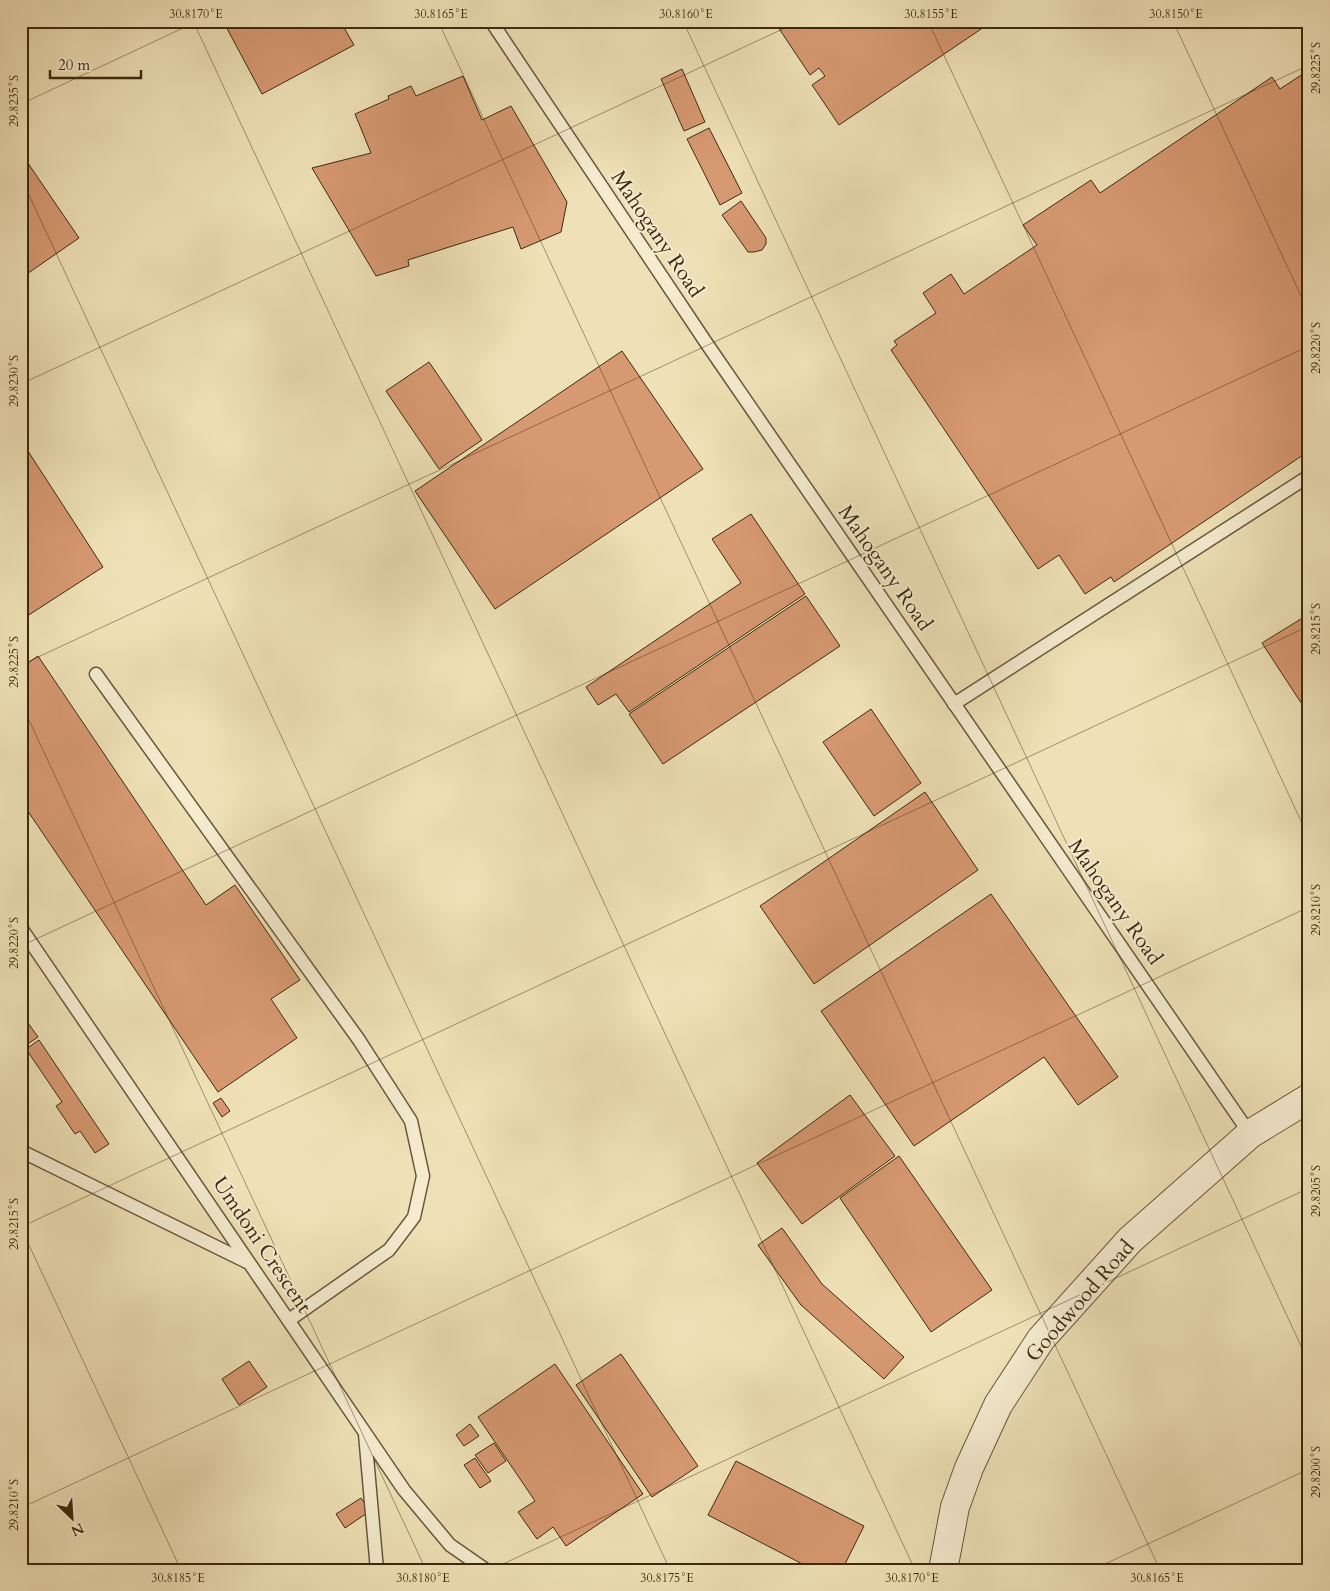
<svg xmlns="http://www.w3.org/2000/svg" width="1330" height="1591" font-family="Cardo,serif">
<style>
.building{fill:#d79972;stroke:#3d2a10}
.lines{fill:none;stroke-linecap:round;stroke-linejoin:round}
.service-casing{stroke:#6a583a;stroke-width:15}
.tertiary-casing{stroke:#6a583a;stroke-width:30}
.service{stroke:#f5ecd0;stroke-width:12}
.tertiary{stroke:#f5ecd0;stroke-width:28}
.ticks{fill:none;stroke:#3d2a10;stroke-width:1;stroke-opacity:0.45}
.labels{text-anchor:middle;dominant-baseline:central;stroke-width:4;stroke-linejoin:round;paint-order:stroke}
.street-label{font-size:21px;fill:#3d2a10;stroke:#f5ecd0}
.neatline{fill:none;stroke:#3d2a10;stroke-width:2}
.ticks-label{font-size:12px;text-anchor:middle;fill:#3d2a10}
</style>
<rect width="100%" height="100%" fill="#efe1b7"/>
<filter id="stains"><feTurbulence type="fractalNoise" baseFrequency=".004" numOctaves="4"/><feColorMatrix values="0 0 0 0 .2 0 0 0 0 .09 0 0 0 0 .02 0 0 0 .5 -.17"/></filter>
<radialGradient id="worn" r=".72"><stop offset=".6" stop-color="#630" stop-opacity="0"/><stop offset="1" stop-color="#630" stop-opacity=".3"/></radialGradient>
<g class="building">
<polygon points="223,21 353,21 343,26 354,45 262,94"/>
<polygon points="774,21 993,21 839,125 812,85 825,76 819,68 810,75"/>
<polygon points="682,69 705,122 684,131 661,79"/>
<polygon points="1309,70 1309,451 1114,582 1111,577 1085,594 1059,555 1038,569 891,350 897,345 894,341 936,313 923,293 951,274 964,294 1037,245 1023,225 1091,180 1100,193 1272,77 1280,89"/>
<polygon points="463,76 482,120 511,106 567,202 561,232 521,249 513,227 408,260 409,266 376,276 312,168 371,153 355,114 389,99 388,96 411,86 416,96"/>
<polygon points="709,128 742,193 720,205 687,139"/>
<polygon points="21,153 79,238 21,278"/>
<polygon points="741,201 766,238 766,244 762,250 754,252 748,252 722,215"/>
<polygon points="622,351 703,469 495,609 415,491"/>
<polygon points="429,362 482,440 439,469 386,391"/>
<polygon points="26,448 103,567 21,620 21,451"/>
<polygon points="751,514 805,594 629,712 616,694 598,705 586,687 741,583 712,539"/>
<polygon points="806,596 840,646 663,764 629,714"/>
<polygon points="1309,614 1309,715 1262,643"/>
<polygon points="38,656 206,905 235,885 300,980 271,999 297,1038 218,1092 21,801 21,668"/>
<polygon points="871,709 921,783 874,816 823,742"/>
<polygon points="925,792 978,870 814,984 760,906"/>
<polygon points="991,894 1118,1077 1078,1105 1044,1057 914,1146 821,1011"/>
<polygon points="21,1013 38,1037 23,1047 21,1043"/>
<polygon points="39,1040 109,1144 95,1153 80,1131 75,1134 56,1106 62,1102 26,1049"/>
<polygon points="850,1095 895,1156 802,1224 757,1163"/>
<polygon points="221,1098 230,1111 222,1117 213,1103"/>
<polygon points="899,1156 992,1290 931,1332 840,1198"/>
<polygon points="782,1228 822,1284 904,1357 884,1379 801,1305 758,1245"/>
<polygon points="621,1354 698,1466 652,1497 576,1385"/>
<polygon points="249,1361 267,1387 239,1405 222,1379"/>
<polygon points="555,1364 643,1494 566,1546 553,1527 537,1539 518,1512 535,1501 478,1417"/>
<polygon points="470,1424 479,1436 464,1446 456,1435"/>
<polygon points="494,1443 506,1461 488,1473 475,1455"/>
<polygon points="475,1458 491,1481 480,1488 464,1465"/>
<polygon points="736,1461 864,1526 842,1570 814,1570 708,1515"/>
<polygon points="361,1498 370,1511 345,1528 336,1514"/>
</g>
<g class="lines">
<defs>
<g id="service">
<polyline points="491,21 707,344 1250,1134"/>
<polyline points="96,674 359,1040 411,1121 423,1176 414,1217 389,1250 289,1320"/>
<polyline points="954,704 1309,476"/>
<polyline points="21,928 404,1490 450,1545 486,1570"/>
<polyline points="21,1151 247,1262"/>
<polyline points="365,1434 377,1570"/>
</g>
<polyline id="tertiary" points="943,1570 955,1507 969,1468 998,1405 1041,1339 1130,1240 1250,1134 1309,1098"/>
</defs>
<use href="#service" class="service-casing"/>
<use href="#tertiary" class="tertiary-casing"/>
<use href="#service" class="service"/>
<use href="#tertiary" class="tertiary"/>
</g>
<path class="ticks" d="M193,21l722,1549M438,21l722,1549M683,21l626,1342M928,21l381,817M1173,21l136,292M21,104l177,-83M21,178l649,1392M21,384l779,-363M21,665l1288,-600M21,703l405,867M21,946l1288,-600M21,1227l1288,-601M21,1228l160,342M21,1508l1288,-601M490,1570l819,-382M1092,1570l217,-101"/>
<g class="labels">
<g class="street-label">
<text transform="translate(657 234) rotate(56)">Mahogany Road</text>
<text transform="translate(885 568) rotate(55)">Mahogany Road</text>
<text transform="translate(1115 902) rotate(55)">Mahogany Road</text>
<text transform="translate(262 1245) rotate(56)">Umdoni Crescent</text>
<text transform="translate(1080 1301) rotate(-49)">Goodwood Road</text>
</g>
</g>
<rect width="1330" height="1591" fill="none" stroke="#efe1b7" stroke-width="55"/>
<g transform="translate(72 1518) rotate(155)" stroke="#f5ecd0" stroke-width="4" paint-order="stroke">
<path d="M0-4L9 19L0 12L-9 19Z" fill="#3d2a10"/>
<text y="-8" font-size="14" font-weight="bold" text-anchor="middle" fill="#3d2a10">N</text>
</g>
<path d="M50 70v8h91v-8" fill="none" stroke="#3d2a10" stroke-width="2.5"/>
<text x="58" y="70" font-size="15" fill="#3d2a10" stroke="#f5ecd0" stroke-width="4" paint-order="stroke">20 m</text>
<rect x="28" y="28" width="1274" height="1536" class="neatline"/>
<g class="ticks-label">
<text x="196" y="18">30.8170°E</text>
<text x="441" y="18">30.8165°E</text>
<text x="686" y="18">30.8160°E</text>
<text x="931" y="18">30.8155°E</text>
<text x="1176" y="18">30.8150°E</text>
<text transform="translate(1316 68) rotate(-90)" y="4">29.8225°S</text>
<text transform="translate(14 101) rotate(-90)" y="4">29.8235°S</text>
<text transform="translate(1316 348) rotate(-90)" y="4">29.8220°S</text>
<text transform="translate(14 381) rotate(-90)" y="4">29.8230°S</text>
<text transform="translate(1316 629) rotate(-90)" y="4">29.8215°S</text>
<text transform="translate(14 662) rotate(-90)" y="4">29.8225°S</text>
<text transform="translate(1316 910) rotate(-90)" y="4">29.8210°S</text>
<text transform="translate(14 943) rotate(-90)" y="4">29.8220°S</text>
<text transform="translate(1316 1191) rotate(-90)" y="4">29.8205°S</text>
<text transform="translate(14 1224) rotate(-90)" y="4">29.8215°S</text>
<text transform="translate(1316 1472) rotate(-90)" y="4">29.8200°S</text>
<text transform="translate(14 1505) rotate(-90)" y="4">29.8210°S</text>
<text x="178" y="1582">30.8185°E</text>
<text x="423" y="1582">30.8180°E</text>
<text x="667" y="1582">30.8175°E</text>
<text x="912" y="1582">30.8170°E</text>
<text x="1157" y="1582">30.8165°E</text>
</g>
<rect width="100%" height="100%" filter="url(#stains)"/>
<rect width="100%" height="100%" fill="url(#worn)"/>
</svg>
